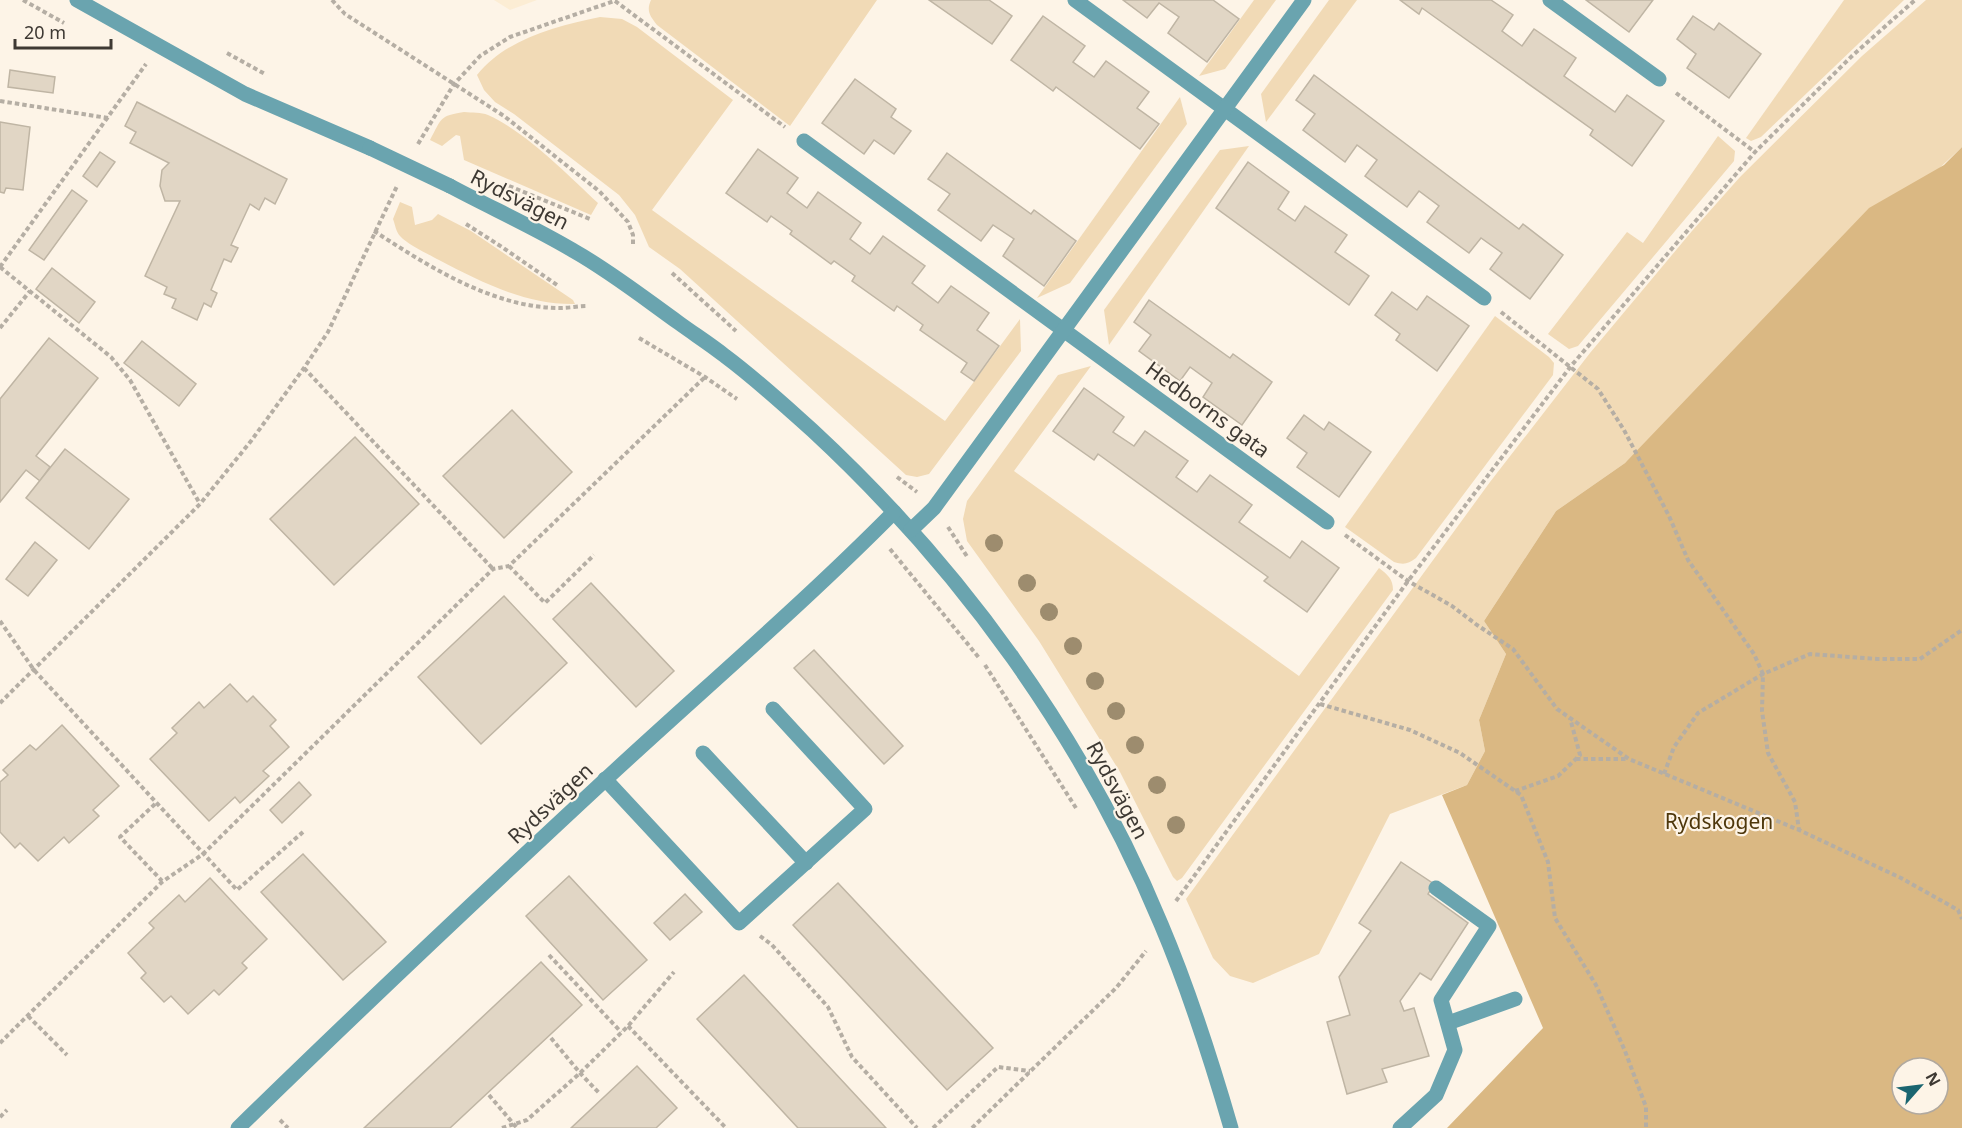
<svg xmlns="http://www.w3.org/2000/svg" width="1962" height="1128" font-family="'Noto Sans',sans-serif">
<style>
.built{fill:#fcedd4}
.green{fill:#f1dab6}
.forest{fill:#dab883;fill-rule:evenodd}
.building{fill:#e1d6c5;stroke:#bfb5a4;stroke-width:1.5}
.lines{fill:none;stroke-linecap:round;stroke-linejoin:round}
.path{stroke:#b5aea4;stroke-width:4;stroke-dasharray:4.5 3;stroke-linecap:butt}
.minor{stroke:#6aa4af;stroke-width:15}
.minor-bridge{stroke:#6aa4af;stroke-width:15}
.tree{fill:#9d8c6e}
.labels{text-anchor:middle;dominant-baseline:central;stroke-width:4.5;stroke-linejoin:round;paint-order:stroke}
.street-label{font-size:21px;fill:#3e3933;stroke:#fdf4e7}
.park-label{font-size:21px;fill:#4e370b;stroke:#fdf4e7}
</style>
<rect width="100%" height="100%" fill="#fdf4e7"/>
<polygon class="built" points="494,0 537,0 510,10"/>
<g class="green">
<path d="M651,0h226l-87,126 -133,-101c-7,-9 -11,-14 -6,-25z"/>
<polygon points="1254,0 1276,0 1225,69 1199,76"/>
<polygon points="1329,0 1357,0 1266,122 1261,94"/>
<polygon points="1844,0 1904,0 1761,137 1751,141 1746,138"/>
<polygon points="1926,0 1962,0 1962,147 1625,463 1556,511 1484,621 1506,654 1479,720 1485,751 1467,785 1390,814 1319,954 1253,983 1230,976 1213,958 1186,899 1490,482 1590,353 1692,231 1740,177 1862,56"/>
<path d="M600,17l22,2 15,8 96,73 -81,110 293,211 75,-102 1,32 -92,123 -12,3 -11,-2 -226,-206 -31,-22 -14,-32 -16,-20 -105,-81 -19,-12 -11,-12 -7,-15c29,-36 79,-49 123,-58z"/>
<polygon points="1180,97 1187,124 1070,283 1037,298"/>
<path d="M464,112c8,1 17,0 24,3 38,17 79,59 110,88l-7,12 -127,-55 -4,-24 -4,-1 -14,11 -12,-6c12,-22 9,-24 34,-28z"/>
<polygon points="1718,136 1735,151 1734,161 1578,346 1569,349 1548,334 1627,232 1643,243"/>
<polygon points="1249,146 1109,345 1104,310 1220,150"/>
<path d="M400,202l12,5 3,18 17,-5 6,-6 33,17 102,69 2,4c-49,1 -94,-22 -136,-44 -11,-6 -31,-15 -39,-24 -4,-4 -5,-12 -7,-17z"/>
<path d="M1495,316l54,41 5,6 -1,12 -137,183c-8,6 -12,7 -22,4l-49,-35z"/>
<path d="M1091,366l-77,105 285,205 80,-108c9,7 14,11 14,22l-211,288 -5,3 -4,-4 -53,-105 -81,-131 -72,-100 -4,-22 4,-18 91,-126z"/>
</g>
<path class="forest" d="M1962,147v981h-515l96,-100 -101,-233 25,-10 18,-34 -6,-31 27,-66 -22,-33 72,-110 69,-48 244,-255 75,-43zM1902,1068h36v36h-36z"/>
<g class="building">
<polygon points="929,0 989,0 1012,16 992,44"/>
<polygon points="1123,0 1213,0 1239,19 1207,62 1168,33 1179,17 1159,3 1147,18"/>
<polygon points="1400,0 1491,0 1513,15 1502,31 1522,46 1534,29 1576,58 1564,76 1615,112 1627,95 1664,121 1632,166 1590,135 1593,130 1422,8 1419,14"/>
<polygon points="1586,0 1653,0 1629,32"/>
<polygon points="1043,16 1085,46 1073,62 1094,77 1106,61 1149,92 1137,108 1159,124 1140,149 1056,87 1053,91 1011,60"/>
<polygon points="1693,16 1714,30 1719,23 1761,54 1729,98 1687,68 1696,54 1677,39"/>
<polygon points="10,70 55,77 53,93 8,87"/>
<polygon points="1314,75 1519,229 1523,224 1563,255 1530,299 1490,269 1502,253 1481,238 1469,253 1427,222 1439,206 1419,191 1407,207 1365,176 1377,160 1357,145 1345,162 1303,130 1315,114 1296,100"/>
<polygon points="855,79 896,109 891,117 911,131 894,154 874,140 864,154 822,123"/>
<polygon points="137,102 287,179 275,204 265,198 259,210 250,204 231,245 238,248 231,262 224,259 211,290 217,293 211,307 204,303 197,320 172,308 176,299 164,294 167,287 145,276 180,201 165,201 160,186 162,170 169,163 130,143 136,132 125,126"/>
<polygon points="0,122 30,127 23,190 6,188 4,193 0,192"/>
<polygon points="758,149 798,178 787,193 807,208 818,192 861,223 850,239 870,254 883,236 925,266 912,283 938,303 951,286 989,313 977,330 999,346 974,381 961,372 967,363 920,330 923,325 897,306 894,311 852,281 855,276 834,261 831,264 790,234 792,231 771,216 767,222 726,193"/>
<polygon points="100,152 115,162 97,187 83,176"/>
<polygon points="947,153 1031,214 1034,210 1076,241 1044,286 1003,256 1014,239 993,225 981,241 938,210 950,194 928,179"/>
<polygon points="1248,162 1289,192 1278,209 1295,221 1305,206 1347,235 1335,252 1369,276 1349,305 1216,208"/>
<polygon points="72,190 87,201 44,260 29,250"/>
<polygon points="52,268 95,302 79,323 36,289"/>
<polygon points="1392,292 1417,310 1427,296 1469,326 1437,371 1396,340 1400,334 1375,315"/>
<polygon points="1149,300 1230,358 1233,354 1272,382 1242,425 1203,397 1212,383 1190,367 1180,381 1139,351 1151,335 1134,322"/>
<polygon points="49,338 98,378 36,456 50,467 40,481 26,470 0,502 0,399"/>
<polygon points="142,341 196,384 179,406 124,363"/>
<polygon points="1084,388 1124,417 1113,432 1134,446 1145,431 1188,461 1176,477 1197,492 1210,475 1252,505 1239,522 1290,558 1302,541 1339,568 1307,612 1264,581 1268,577 1098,454 1094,460 1053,431"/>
<polygon points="512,410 572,472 504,538 443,476"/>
<polygon points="1304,415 1324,430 1329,422 1371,452 1339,497 1297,467 1307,453 1287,438"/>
<polygon points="355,437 419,504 334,585 270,519"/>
<polygon points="65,449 129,499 89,549 26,498"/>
<polygon points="35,542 57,560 28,596 6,579"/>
<polygon points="591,583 674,671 636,707 553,619"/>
<polygon points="504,596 567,663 481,744 418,677"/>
<polygon points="814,650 903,746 884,764 794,668"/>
<polygon points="230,684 247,702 253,696 276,720 270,726 289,747 263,771 269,776 240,803 235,797 209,821 150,759 177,733 172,728 199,702 204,708"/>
<polygon points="62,725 119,786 93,810 99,816 69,843 64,837 38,861 20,843 15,848 0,832 0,782 8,775 3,770 30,745 36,750"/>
<polygon points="299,782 311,795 282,823 270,810"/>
<polygon points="303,854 386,942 343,980 261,892"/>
<polygon points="1401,862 1434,884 1428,894 1468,923 1431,980 1420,973 1400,1001 1404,1011 1414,1008 1429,1056 1382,1069 1387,1082 1347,1094 1327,1022 1350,1015 1339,977 1371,931 1359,923"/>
<polygon points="569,876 647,960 603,1000 526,916"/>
<polygon points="210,878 267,939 242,963 247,968 219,995 214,990 188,1014 171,996 164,1002 141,978 146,973 128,953 154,928 149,923 179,895 185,902"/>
<polygon points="838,883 993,1048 947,1090 793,925"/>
<polygon points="685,894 702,912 670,940 654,923"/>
<polygon points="541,962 582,1005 450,1128 364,1128"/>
<polygon points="744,975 886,1128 798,1128 697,1019"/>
<polygon points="637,1066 677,1108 656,1128 571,1128"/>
</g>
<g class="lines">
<g class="path">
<polyline points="23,0 64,23"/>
<polyline points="332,0 345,14 504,116 599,191 628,222 633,235 633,247"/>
<polyline points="615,1 785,127"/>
<polyline points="227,53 265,74"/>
<polyline points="1676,93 1755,152"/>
<polyline points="0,101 108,118"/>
<polyline points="418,144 454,84 480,56 510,37 617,0"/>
<polyline points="509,186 590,219"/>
<polyline points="466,224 502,247 557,285"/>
<path d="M374,231c54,35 119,77 186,77 9,0 19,-2 28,-2"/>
<polyline points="0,267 111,357 130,380 200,504"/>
<polyline points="0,267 146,64"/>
<polyline points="672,273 736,331"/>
<polyline points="1501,312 1598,389 1624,430 1646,472 1669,516 1688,560 1754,654 1763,674 1762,711 1768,753 1795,802 1799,830"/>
<polyline points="0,328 30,291"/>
<polyline points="639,338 705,377 737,399"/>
<polyline points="304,368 493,569"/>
<polyline points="897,477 917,492"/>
<polyline points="948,527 968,558"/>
<polyline points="1345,535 1408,581 1452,606 1477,625 1513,649 1557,709 1629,759 1799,830 1901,878 1958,910 1962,919"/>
<polyline points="890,549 980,659"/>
<polyline points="509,566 545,603 594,555"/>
<polyline points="0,621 34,670 237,890 303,832"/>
<polyline points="985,665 1076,808"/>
<polyline points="0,703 200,504 251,441 304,368 328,332 397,186"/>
<polyline points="1320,704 1410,730 1460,753 1521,795 1548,862 1555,918 1596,985 1625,1051 1646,1107 1646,1128"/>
<polyline points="1576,759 1628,759"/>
<polyline points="1664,774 1674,747 1698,713 1763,674 1810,654 1877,659 1920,659 1962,630"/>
<polyline points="1515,791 1558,776 1580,755 1570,718"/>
<polyline points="155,804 120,837 162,881"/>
<polyline points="1176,901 1408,581 1571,366 1755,152 1853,55 1915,0"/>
<polyline points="760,936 772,945 828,1007 852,1057 917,1128"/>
<polyline points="549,955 621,1032"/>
<polyline points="28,1016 67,1055"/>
<polyline points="628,1026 726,1128"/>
<polyline points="551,1038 580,1073 600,1094"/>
<polyline points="0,1043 162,882 203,854 493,569 509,566 705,377"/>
<polyline points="489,1095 517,1128"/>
<polyline points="0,1117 7,1110"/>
<polyline points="280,1120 288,1128"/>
<polyline points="502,1128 527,1120 580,1073 628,1026 674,972"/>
<polyline points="933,1128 998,1067 1030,1071"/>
<polyline points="972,1128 1116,988 1146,951"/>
</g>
<g class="minor">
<polyline points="77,0 245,94 370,148"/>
<polyline points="1075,0 1484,298"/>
<polyline points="1550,0 1659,79"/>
<polyline points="804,141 1327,522"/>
<path d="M450,186c41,22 84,41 124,65 37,21 70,47 105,72 15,11 31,21 46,33 31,23 59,49 87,74 149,138 271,306 349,494 28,66 50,135 70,204"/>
<polyline points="911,530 934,508 1304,0"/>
<polyline points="703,753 806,863"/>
<polyline points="605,779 739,923 865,809 773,709"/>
<polyline points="1448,1023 1515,999"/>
<path d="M238,1128c121,-118 244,-234 368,-349 96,-89 196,-174 288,-267"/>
<polyline points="1400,1128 1436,1095 1455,1050 1441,1000 1489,926 1436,888"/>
</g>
<polyline class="minor-bridge" points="370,148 450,186"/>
</g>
<g class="tree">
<circle cx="994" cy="543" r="9"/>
<circle cx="1027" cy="583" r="9"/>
<circle cx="1049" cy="612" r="9"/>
<circle cx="1073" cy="646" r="9"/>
<circle cx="1095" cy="681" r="9"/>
<circle cx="1116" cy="711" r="9"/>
<circle cx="1135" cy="745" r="9"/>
<circle cx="1157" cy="785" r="9"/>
<circle cx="1176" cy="825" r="9"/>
</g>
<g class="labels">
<g class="street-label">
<text transform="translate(520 199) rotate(27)">Rydsvägen</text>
<text transform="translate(1208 409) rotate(36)">Hedborns gata</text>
<text transform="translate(1118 790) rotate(62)">Rydsvägen</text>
<text transform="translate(550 803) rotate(-43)">Rydsvägen</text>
</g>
<g class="park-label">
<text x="1719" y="821">Rydskogen</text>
</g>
</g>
<g transform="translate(1920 1086) rotate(62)"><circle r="28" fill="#fdf4e7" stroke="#b1a99f" stroke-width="1.5"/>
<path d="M0-4.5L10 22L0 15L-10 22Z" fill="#1a6570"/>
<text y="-9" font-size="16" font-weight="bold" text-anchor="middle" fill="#3e3933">N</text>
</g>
<path d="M15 39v9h96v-9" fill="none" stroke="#3e3933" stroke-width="3"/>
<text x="24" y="39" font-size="18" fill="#3e3933" stroke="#fdf4e7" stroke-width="4.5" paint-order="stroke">20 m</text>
</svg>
